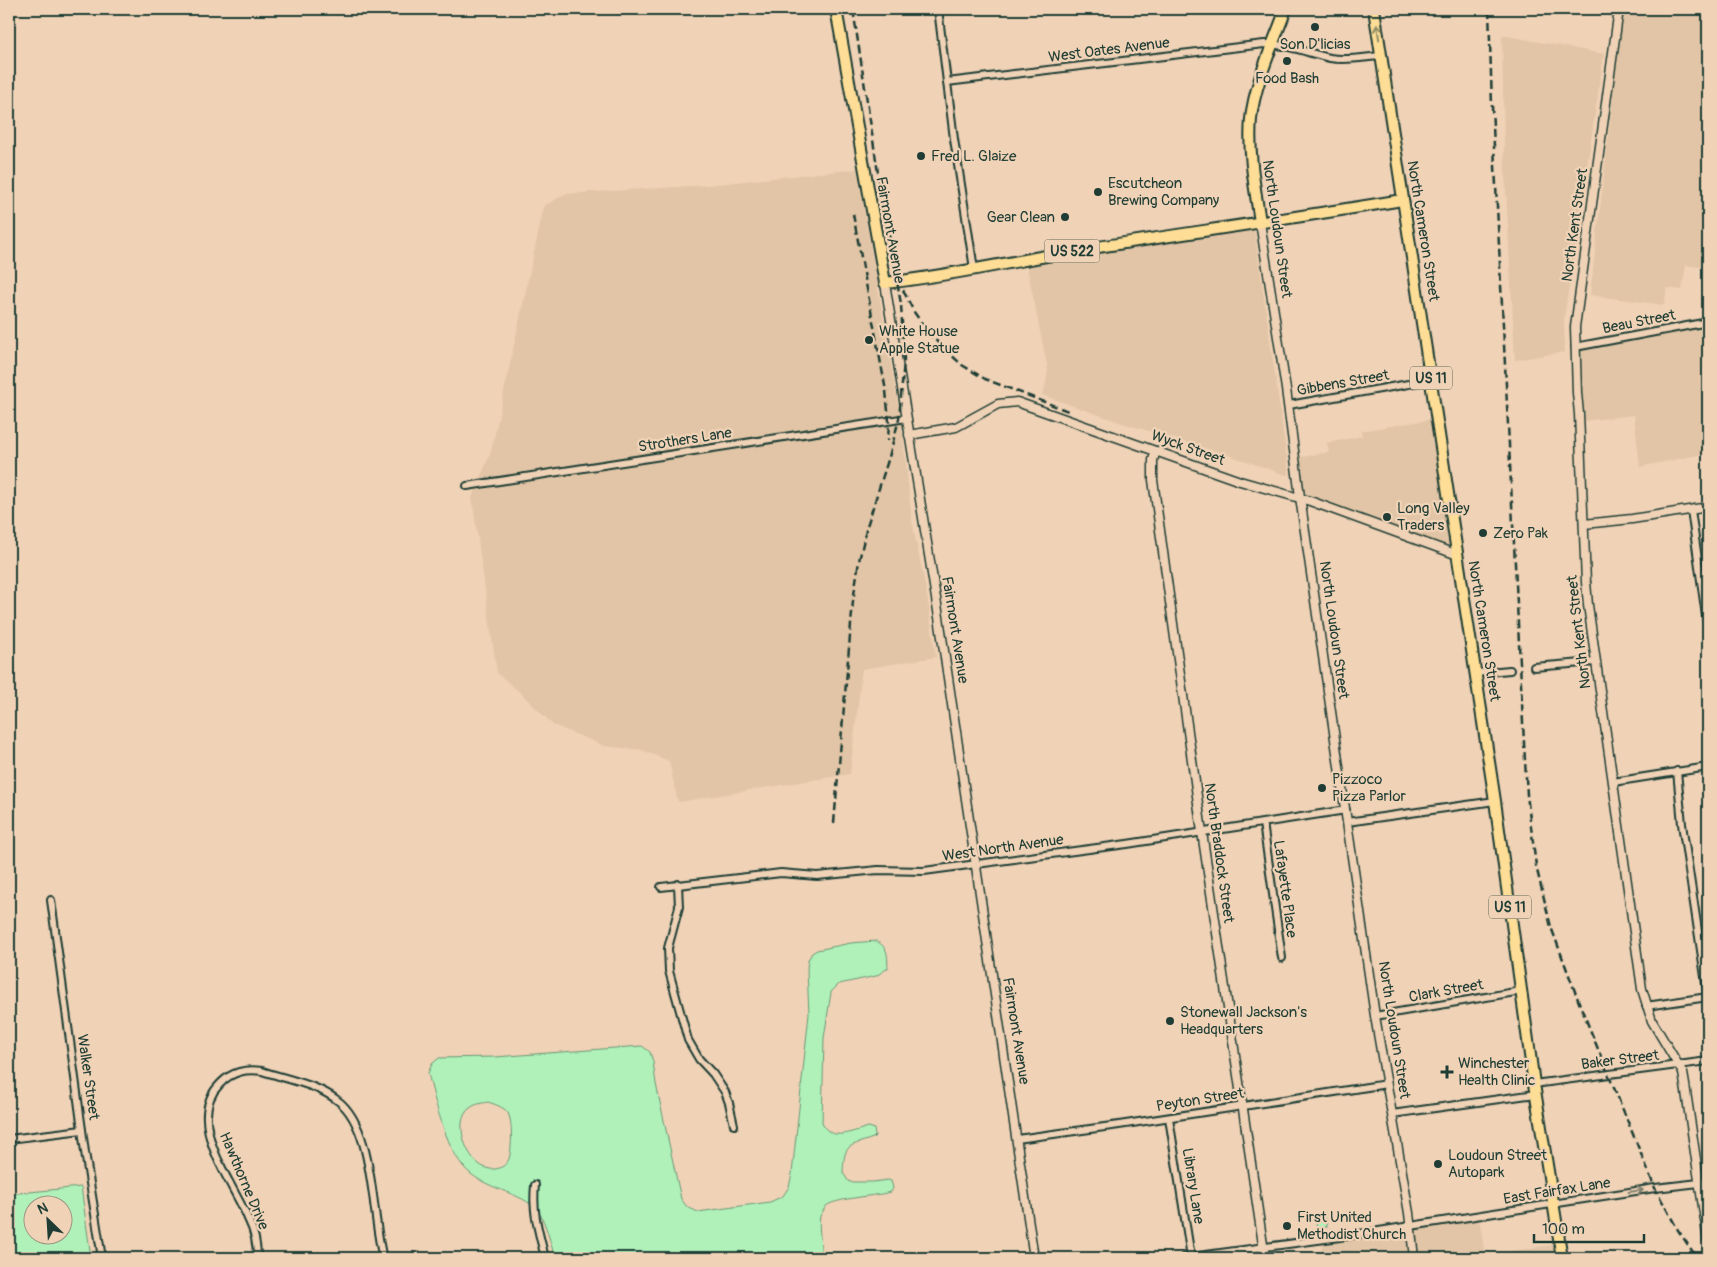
<svg xmlns="http://www.w3.org/2000/svg" width="1717" height="1267" font-family="Pangolin,sans-serif">
<style>
.built{fill:#e2c5a6}
.green{fill:#b0f1b9;stroke:#689776;fill-rule:evenodd}
.lines{fill:none;stroke-linecap:round;stroke-linejoin:round}
.minor-casing{stroke:#1f3d34;stroke-width:10}
.tertiary-casing{stroke:#1f3d34;stroke-width:11}
.primary-casing{stroke:#1f3d34;stroke-width:14}
.minor{stroke:#f0d2b6;stroke-width:6}
.tertiary{stroke:#f0d2b6;stroke-width:8}
.primary{stroke:#fedd96;stroke-width:10}
.rail{stroke:#1f3d34;stroke-width:2.5;stroke-dasharray:8 4;stroke-linecap:butt}
.oneway{stroke:#8e8d65}
.oneway2{stroke:#7d806e}
.poi-dot{fill:#1f3d34;stroke:#f0d2b6;stroke-width:2}
.labels{text-anchor:middle;dominant-baseline:central;stroke-width:4.5;stroke-linejoin:round;paint-order:stroke}
.shield{fill:#f0d2b6;stroke:#5e6a5b;stroke-width:1}
.shield-label{font-size:14px;font-weight:bold;fill:#1f3d34}
.poi-label{font-size:15px;fill:#1f3d34;stroke:#f0d2b6;text-anchor:start}
.street-label{font-size:15px;fill:#1f3d34;stroke:#f0d2b6}
</style>
<rect width="100%" height="100%" fill="#f0d2b6"/>
<filter id="ink" filterUnits="userSpaceOnUse"><feTurbulence type="fractalNoise" baseFrequency=".02" numOctaves="2"/><feDisplacementMap in="SourceGraphic" scale="10" xChannelSelector="R" yChannelSelector="G"/><feConvolveMatrix kernelMatrix="1 2 1 2 8 2 1 2 1" color-interpolation-filters="sRGB"/></filter>
<g filter="url(#ink)">
<g class="built">
<polygon points="1623,9 1708,9 1708,268 1686,265 1682,290 1667,288 1664,305 1590,295"/>
<polygon points="1502,35 1604,54 1564,319 1565,352 1515,360 1504,151"/>
<polygon points="857,169 902,426 912,521 927,595 936,657 862,669 850,774 678,802 669,761 642,750 604,746 553,725 522,694 497,673 472,498 491,452 544,206 565,194 708,185"/>
<polygon points="1254,227 1289,473 1286,475 1228,455 1122,423 1042,395 1045,388 1048,370 1026,262"/>
<polygon points="1708,325 1708,453 1640,467 1634,415 1583,421 1578,349"/>
<polygon points="1433,419 1451,543 1445,546 1316,499 1305,494 1297,458 1329,452 1327,443 1362,436 1361,431"/>
<polygon points="1479,1218 1485,1255 1558,1244 1560,1258 1323,1258 1321,1242"/>
</g>
<g class="green">
<path d="M876,941c13,7 11,13 12,27l-12,8 -37,8 -8,8 -7,46 -2,85c9,20 30,8 47,4l5,2 1,7 -2,2c-25,9 -29,5 -30,35l6,9h24l15,-2 3,1 2,7 -2,4c-14,4 -55,6 -65,14 -1,2 -5,8 -6,10 -2,10 1,25 1,35l7,7h-273c-4,-13 -9,-36 -17,-47 -16,-20 -56,-21 -75,-45 -18,-22 -28,-65 -35,-93l4,-9 7,-6 56,-1 147,-11 8,6 3,10 3,22 25,115 6,8 11,5 72,-10 13,-6 6,-9 3,-13 17,-160 -2,-45 1,-9 4,-7 5,-3 34,-7zM488,1102c6,2 16,5 20,11 5,9 4,36 1,46 -3,6 -8,10 -15,10 -24,3 -44,-47 -24,-61 5,-4 12,-5 18,-6z"/>
<path d="M81,1187l10,71h-82v-64zM62,1204v30h-30v-30z"/>
<polygon points="1325,1213 1327,1227 1317,1228 1315,1214"/>
</g>
<g class="lines">
<defs>
<g id="minor">
<polyline points="938,9 954,139 974,269"/>
<path d="M947,82l317,-38c23,0 44,9 66,14 16,3 35,-1 51,-2"/>
<polyline points="1575,347 1708,322"/>
<polyline points="1289,405 1431,380"/>
<polyline points="467,486 907,418"/>
<polyline points="1691,510 1708,630"/>
<polyline points="1534,667 1595,662"/>
<polyline points="1476,673 1510,670"/>
<polyline points="1677,771 1682,824 1708,997"/>
<polyline points="1613,782 1708,767"/>
<polyline points="1347,822 1495,801"/>
<polyline points="1263,823 1282,958"/>
<polyline points="678,884 679,907 668,948 669,971 688,1040 699,1059 713,1074 725,1092 729,1103 734,1125"/>
<polyline points="661,887 781,873 817,876 878,870 924,871 1127,844 1346,810"/>
<polyline points="51,900 85,1152 102,1258"/>
<polyline points="1646,1006 1708,997"/>
<polyline points="1375,1016 1521,991"/>
<polyline points="1534,1084 1708,1061"/>
<polyline points="1392,1114 1536,1094"/>
<polyline points="1169,1118 1191,1257"/>
<polyline points="9,1139 82,1130"/>
<polyline points="1017,1139 1119,1125 1387,1084"/>
<path d="M535,1185c-3,28 4,47 10,73"/>
<path d="M257,1258c0,-13 -2,-25 -8,-37 -15,-37 -66,-100 -29,-137 12,-13 26,-15 42,-13 24,8 54,13 75,29 38,27 34,115 46,158"/>
<polyline points="1183,1258 1340,1237 1655,1188 1708,1182"/>
</g>
<g id="tertiary">
<polyline points="1619,9 1575,327 1577,393 1579,414 1586,582 1588,605 1642,989 1652,1021 1683,1073 1685,1085 1708,1241"/>
<polyline points="1260,222 1286,389 1300,497 1375,1016 1409,1213 1414,1258"/>
<polyline points="885,283 939,617 1034,1258"/>
<polyline points="909,435 956,427 998,404 1017,402 1240,481 1310,501 1458,555"/>
<polyline points="1156,451 1153,460 1153,480 1202,832 1265,1258"/>
<polyline points="1584,524 1632,519 1708,507"/>
</g>
<g id="primary">
<path d="M836,9l49,274c65,-7 130,-22 194,-33 108,-17 216,-32 323,-50"/>
<polyline points="1374,9 1495,801 1534,1084 1562,1258"/>
<path d="M1260,222c-5,-34 -12,-69 -9,-103 3,-34 23,-77 35,-110"/>
</g>
</defs>
<use href="#minor" class="minor-casing"/>
<use href="#tertiary" class="tertiary-casing"/>
<use href="#primary" class="primary-casing"/>
<use href="#minor" class="minor"/>
<use href="#tertiary" class="tertiary"/>
<use href="#primary" class="primary"/>
<g class="rail">
<polyline points="1489,9 1492,106 1524,743 1527,795 1536,866 1551,927 1580,1005 1655,1188 1678,1230 1697,1258"/>
<polyline points="853,214 886,391 889,421 888,441"/>
<polyline points="903,290 914,312 930,335 962,365 985,379 1068,411"/>
<polyline points="834,823 853,601 859,561 867,526 889,457 899,419 904,361 901,304 878,173 853,9"/>
</g>
</g>
<defs><path id="oneway-shaft" d="M-6 0H5M1.5-3L5.5 0L1.5 3" fill="none" stroke-width="1.6" stroke-linecap="round" stroke-linejoin="round" transform="scale(1.25)"/></defs>
<use class="oneway" href="#oneway-shaft" transform="translate(1378 32) rotate(-99)"/>
<use class="oneway2" href="#oneway-shaft" transform="translate(1636 1191) rotate(-8)"/>
</g>
<g class="poi-dot">
<circle cx="1315" cy="27" r="5"/>
<circle cx="1287" cy="61" r="5"/>
<circle cx="921" cy="156" r="5"/>
<circle cx="1098" cy="192" r="5"/>
<circle cx="1065" cy="217" r="5"/>
<circle cx="869" cy="340" r="5"/>
<circle cx="1387" cy="517" r="5"/>
<circle cx="1483" cy="533" r="5"/>
<circle cx="1322" cy="788" r="5"/>
<circle cx="1170" cy="1021" r="5"/>
<path d="M1444.5 1064.5h5v5h5v5h-5v5h-5v-5h-5v-5h5z"/>
<circle cx="1438" cy="1164" r="5"/>
<circle cx="1287" cy="1226" r="5"/>
</g>
<g class="labels">
<g class="shield">
<rect x="1044.5" y="239.5" width="55" height="23" rx="4"/>
<rect x="1410" y="366.5" width="42" height="23" rx="4"/>
<rect x="1489" y="895.5" width="42" height="23" rx="4"/>
</g>
<g class="shield-label">
<text x="1072" y="251">US 522</text>
<text x="1431" y="378">US 11</text>
<text x="1510" y="907">US 11</text>
</g>
<g class="poi-label">
<text x="1315" y="44" text-anchor="middle">Son D'licias</text>
<text x="1287" y="78" text-anchor="middle">Food Bash</text>
<text x="931" y="156">Fred L. Glaize</text>
<text x="1108" y="183">Escutcheon<tspan x="1108" dy="17">Brewing Company</tspan></text>
<text x="1055" y="217" text-anchor="end">Gear Clean</text>
<text x="879" y="331">White House<tspan x="879" dy="17">Apple Statue</tspan></text>
<text x="1397" y="508">Long Valley<tspan x="1397" dy="17">Traders</tspan></text>
<text x="1493" y="533">Zero Pak</text>
<text x="1332" y="779">Pizzoco<tspan x="1332" dy="17">Pizza Parlor</tspan></text>
<text x="1180" y="1012">Stonewall Jackson's<tspan x="1180" dy="17">Headquarters</tspan></text>
<text x="1458" y="1063">Winchester<tspan x="1458" dy="17">Health Clinic</tspan></text>
<text x="1448" y="1155">Loudoun Street<tspan x="1448" dy="17">Autopark</tspan></text>
<text x="1297" y="1217">First United<tspan x="1297" dy="17">Methodist Church</tspan></text>
</g>
<g class="street-label">
<text transform="translate(1109 50) rotate(-7)">West Oates Avenue</text>
<text transform="translate(1575 225) rotate(-82)">North Kent Street</text>
<text transform="translate(1277 229) rotate(82)">North Loudoun Street</text>
<text transform="translate(890 230) rotate(80)">Fairmont Avenue</text>
<text transform="translate(1423 231) rotate(81)">North Cameron Street</text>
<text transform="translate(1639 322) rotate(-11)">Beau Street</text>
<text transform="translate(1343 383) rotate(-10)">Gibbens Street</text>
<text transform="translate(685 440) rotate(-9)">Strothers Lane</text>
<text transform="translate(1188 448) rotate(20)">Wyck Street</text>
<text transform="translate(955 630) rotate(81)">Fairmont Avenue</text>
<text transform="translate(1334 630) rotate(82)">North Loudoun Street</text>
<text transform="translate(1484 631) rotate(81)">North Cameron Street</text>
<text transform="translate(1579 632) rotate(-97)">North Kent Street</text>
<text transform="translate(1003 848) rotate(-8)">West North Avenue</text>
<text transform="translate(1219 853) rotate(82)">North Braddock Street</text>
<text transform="translate(1285 889) rotate(82)">Lafayette Place</text>
<text transform="translate(1446 991) rotate(-10)">Clark Street</text>
<text transform="translate(1394 1030) rotate(81)">North Loudoun Street</text>
<text transform="translate(1016 1031) rotate(81)">Fairmont Avenue</text>
<text transform="translate(1620 1060) rotate(-7)">Baker Street</text>
<text transform="translate(88 1077) rotate(82)">Walker Street</text>
<text transform="translate(1200 1100) rotate(-9)">Peyton Street</text>
<text transform="translate(244 1181) rotate(67)">Hawthorne Drive</text>
<text transform="translate(1193 1186) rotate(81)">Library Lane</text>
<text transform="translate(1557 1191) rotate(-9)">East Fairfax Lane</text>
</g>
</g>
<rect width="1717" height="1267" fill="none" stroke="#f0d2b6" stroke-width="30"/>
<rect x="15" y="15" width="1687" height="1237" fill="none" stroke="#1f3d34" stroke-width="2" filter="url(#ink)"/>
<g transform="translate(48 1220) rotate(335)"><circle r="24" fill="#f0d2b6" stroke="#9c9682"/>
<path d="M0-4L9 19L0 12L-9 19Z" fill="#1f3d34"/>
<text y="-8" font-size="14" font-weight="bold" text-anchor="middle" fill="#1f3d34">N</text>
</g>
<path d="M1534 1234v8h110v-8" fill="none" stroke="#1f3d34" stroke-width="2.5"/>
<text x="1542" y="1234" font-size="15" fill="#1f3d34" stroke="#f0d2b6" stroke-width="4" paint-order="stroke">100 m</text>
</svg>
